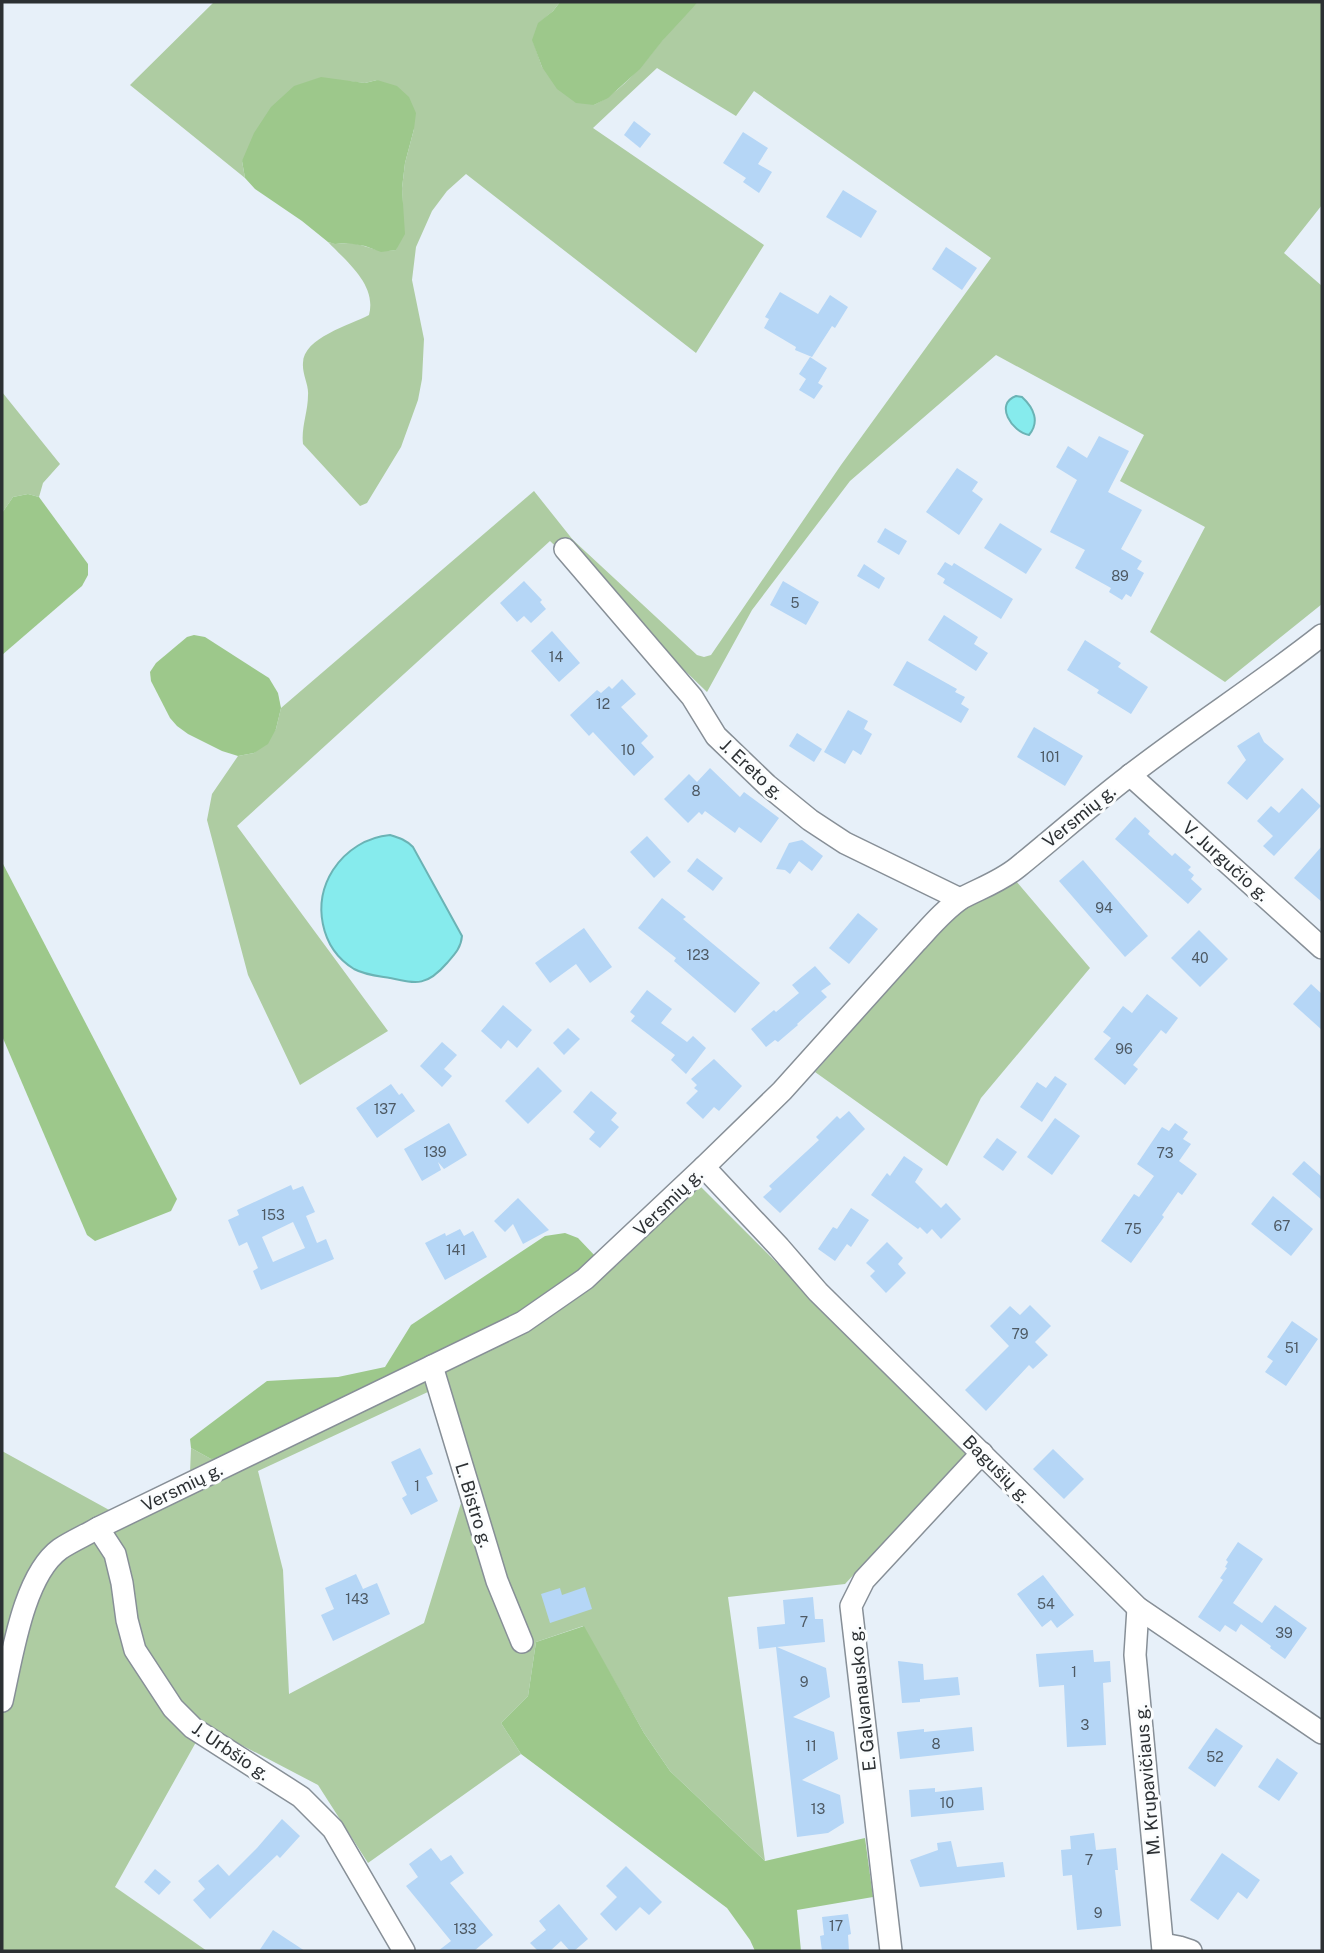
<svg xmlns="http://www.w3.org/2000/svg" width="1324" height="1953" font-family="'Public Sans',sans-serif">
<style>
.green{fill:#aecca2;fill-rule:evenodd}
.forest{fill:#9dc88b}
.water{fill:#86ebed;stroke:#6bb3b5;stroke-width:2}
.building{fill:#b5d6f6;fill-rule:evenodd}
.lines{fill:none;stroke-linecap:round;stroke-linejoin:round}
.minor-casing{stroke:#878f97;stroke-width:24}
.minor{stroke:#fff;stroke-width:21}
.labels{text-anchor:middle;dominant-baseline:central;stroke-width:6;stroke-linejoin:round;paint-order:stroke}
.number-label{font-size:14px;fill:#4e5a64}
.street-label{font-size:18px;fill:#2c3033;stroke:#fbfdfe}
</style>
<rect width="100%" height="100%" fill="#e7f0f9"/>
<g class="green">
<path d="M214,2h346l-7,9 -14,12 -6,18 9,26 52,38c46,-23 66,-71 104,-103h624v203l-38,48 38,33v318l-97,78 -75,-50 55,-105 -85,-46 24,-46 -148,-80 -146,126 -98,129 -45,82 -157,-151 -313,285 151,205 -88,54 -52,-110 -41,-155 5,-26 26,-38 16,-3 22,-24 5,-21 253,-217 39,49 124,115 7,2 7,-2 130,-190 150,-207 -237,-167 -18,25 -79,-48 -64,60 171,117 -68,108 -230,-179 -19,17 -15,20 -16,36 -4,33 12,59 -2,40 -4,21 -17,47 -34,56 -7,3 -57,-62c-2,-17 5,-32 5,-49 1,-10 -6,-21 -5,-32 0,-25 47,-38 66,-48 8,-30 -22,-53 -41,-73 8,3 15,1 23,1 19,3 24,10 45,7l7,-41 -1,-21 3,-25 9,-34 -37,-49 -12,3 -19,-2 -104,80 3,17 -115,-93z"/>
<polygon points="2,392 60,464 43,483 39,497 28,494 13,497 2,513"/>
<polygon points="1016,881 1090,968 981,1098 947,1166 815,1072 940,931 963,909"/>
<path d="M700,1186l267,267 -122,131 -117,13 37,264 -95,-90 -26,-38 -61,-107 -47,16 -8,54 -27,27 20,31 -153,109 -50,-78 -113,-59 -90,161 92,64h-205v-500l109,60 79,-38 1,-25 20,11 386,-201 19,8zM430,1391l31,112 -37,120 -135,71 -6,-124 -25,-99z"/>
</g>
<g class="forest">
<polygon points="560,2 698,2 663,40 640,69 608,98 594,105 576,103 557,89 542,67 532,40 538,23 553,11"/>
<polygon points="321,77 365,83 377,80 397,86 409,97 416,113 414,129 405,163 402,188 405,234 396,250 381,252 365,246 347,243 335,244 328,242 302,221 255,189 245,178 242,161 254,133 271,107 294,86"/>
<polygon points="28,494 39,497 88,564 88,575 82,586 2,655 2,513 13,497"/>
<polygon points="194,635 205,637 269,678 278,693 281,708 276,729 268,744 254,753 238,756 222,751 188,734 177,726 170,718 151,681 150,672 156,663 187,637"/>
<polygon points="2,862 177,1199 171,1211 95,1241 87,1235 2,1036"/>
<polygon points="565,1233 578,1238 597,1258 576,1278 462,1347 225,1457 211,1459 191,1448 190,1439 267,1381 338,1377 385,1367 411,1325 545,1236"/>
<polygon points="584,1626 644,1733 670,1771 765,1861 865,1838 873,1897 797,1910 801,1951 755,1951 750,1940 727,1908 521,1754 501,1723 528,1696 536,1642"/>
</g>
<g class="water">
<path d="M1016,396l6,1c12,11 18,25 7,38 -17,-3 -35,-31 -13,-39z"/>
<path d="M390,835c10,3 16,5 23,12l49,89c-1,12 -7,18 -15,27 -20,23 -29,21 -57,15 -12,-2 -25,-3 -36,-9 -34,-21 -42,-66 -21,-99 13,-20 34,-33 57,-35z"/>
</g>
<g class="building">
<polygon points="634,121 651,134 640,148 624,135"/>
<polygon points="743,132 768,148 758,164 772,172 759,193 743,182 746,178 723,163"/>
<polygon points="843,190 877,211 861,238 826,217"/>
<polygon points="946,247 977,268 962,290 932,269"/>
<polygon points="780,292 818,314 830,295 848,307 835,328 832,326 812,357 795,350 796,347 764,328 769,319 765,317"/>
<polygon points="810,357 827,368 818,383 823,386 814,399 799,390 806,379 799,374"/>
<polygon points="1099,436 1129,451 1108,492 1142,510 1121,549 1142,561 1137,569 1144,573 1131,597 1126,594 1122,600 1109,592 1111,588 1075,568 1085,550 1050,532 1077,480 1056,467 1068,446 1087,458"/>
<polygon points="957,468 978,482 972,491 983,499 959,535 926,512"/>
<polygon points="1000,523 1042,549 1026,574 984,548"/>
<polygon points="885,528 907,541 899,555 877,542"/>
<polygon points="945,562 952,566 954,563 1013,599 1001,619 943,583 945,579 937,574"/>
<polygon points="864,564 885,578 879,589 857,576"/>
<polygon points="524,581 542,600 540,602 546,609 531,623 524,616 517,622 500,603"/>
<polygon points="783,581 819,602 806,625 770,605"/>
<polygon points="944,615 978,637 974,644 988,653 976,671 928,640"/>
<polygon points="552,631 580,663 559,682 531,651"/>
<polygon points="1085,640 1121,663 1118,667 1148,687 1131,714 1097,693 1099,690 1067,670"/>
<polygon points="907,661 957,689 955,692 965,697 961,704 969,709 961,723 893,685"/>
<polygon points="622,679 636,694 621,707 648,736 641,743 654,757 634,776 593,732 589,736 570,715 597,690 601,693 609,686 612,689"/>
<polygon points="848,710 868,721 864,729 872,734 861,755 853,750 845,764 824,752"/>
<polygon points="1034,727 1083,756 1065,786 1017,757"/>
<polygon points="1259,732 1264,742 1284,759 1247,800 1227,783 1246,760 1237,746"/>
<polygon points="797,733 822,749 814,762 789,746"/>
<polygon points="710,768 740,797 744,792 779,818 761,843 739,827 735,833 705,811 702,815 699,812 688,823 664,799 689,774 697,782"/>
<polygon points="1302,788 1321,806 1274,856 1263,846 1273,836 1257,821 1271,806 1279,813"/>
<polygon points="1135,817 1150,831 1148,834 1172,856 1175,853 1191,867 1188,870 1194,875 1191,879 1202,889 1188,904 1115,839"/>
<polygon points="647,836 671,862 654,878 630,852"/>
<polygon points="802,840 823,856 812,871 799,861 790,874 785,870 776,869 789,843"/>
<polygon points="1322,846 1322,902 1294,878"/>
<polygon points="697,858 723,878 713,891 687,871"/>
<polygon points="1083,860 1148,936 1125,957 1059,881"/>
<polygon points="662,898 686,917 683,919 760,983 735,1013 674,961 676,958 638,928"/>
<polygon points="858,913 878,929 849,964 829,948"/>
<polygon points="584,928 612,967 590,983 576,964 550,983 535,963"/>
<polygon points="1199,930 1228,959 1200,987 1171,958"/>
<polygon points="815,966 831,984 821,991 827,997 797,1024 798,1025 778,1042 775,1040 766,1047 751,1029 774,1010 776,1012 799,993 792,985"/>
<polygon points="1311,984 1322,994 1322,1030 1293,1004"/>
<polygon points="647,990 672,1009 661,1023 687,1042 693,1036 706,1048 686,1074 671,1060 675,1055 631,1021 635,1016 630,1012"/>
<polygon points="1147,994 1178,1018 1166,1034 1161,1030 1133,1065 1138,1069 1125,1085 1094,1059 1111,1038 1103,1032 1123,1006 1132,1013"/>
<polygon points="503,1005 532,1030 517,1048 508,1040 501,1049 481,1031"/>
<polygon points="568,1028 580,1039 564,1055 553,1043"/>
<polygon points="442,1042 457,1055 444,1069 452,1076 442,1087 420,1066"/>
<polygon points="714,1059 742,1086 719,1111 714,1107 703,1119 686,1103 698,1091 694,1088 697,1085 691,1079"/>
<polygon points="538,1067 562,1091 528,1124 505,1101"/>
<polygon points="1055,1076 1067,1084 1042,1122 1020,1107 1037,1082 1046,1088"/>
<polygon points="391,1084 399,1095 402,1093 415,1111 377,1138 356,1108"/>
<polygon points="591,1091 617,1113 611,1120 619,1127 600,1148 589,1139 595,1132 573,1112"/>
<polygon points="849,1111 865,1129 780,1213 763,1197 772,1189 769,1186 819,1140 816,1137 837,1116 840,1119"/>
<polygon points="1055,1118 1080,1136 1052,1175 1027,1157"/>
<polygon points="449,1123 467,1155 444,1169 438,1162 441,1170 422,1181 404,1149"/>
<polygon points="1175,1123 1188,1132 1183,1139 1191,1144 1179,1161 1197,1174 1182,1195 1178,1192 1162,1215 1164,1217 1131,1263 1101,1241 1134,1194 1139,1197 1154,1176 1137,1164 1162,1127 1169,1131"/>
<polygon points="997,1138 1017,1152 1003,1171 983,1157"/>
<polygon points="904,1156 923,1169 915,1182 941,1208 946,1203 961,1219 941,1239 932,1229 927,1234 920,1227 918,1229 871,1195 887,1173 890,1176"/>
<polygon points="1304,1161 1322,1177 1322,1200 1292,1174"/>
<path d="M291,1185l2,5 10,-4 12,26 -9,4 11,27 9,-4 8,20 -73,31 -8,-19 5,-3 -11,-26 -8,4 -11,-26 11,-5 -2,-5zM293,1222l12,26 -32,14 -11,-25z"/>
<polygon points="1273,1196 1313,1229 1291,1256 1251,1224"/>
<polygon points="518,1198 549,1230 523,1244 513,1224 505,1232 494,1221"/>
<polygon points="851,1208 869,1220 851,1247 847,1244 835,1261 818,1249 833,1227 837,1229"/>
<polygon points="460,1229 464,1236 473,1231 487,1257 445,1280 425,1243 445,1233 446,1236"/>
<polygon points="887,1242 903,1258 898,1264 906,1273 886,1293 870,1276 875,1271 866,1263"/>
<polygon points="1030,1305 1051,1326 1035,1342 1048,1355 1033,1369 1029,1365 986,1411 965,1390 1009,1346 990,1326 1010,1306 1020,1315"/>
<polygon points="1292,1321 1318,1339 1286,1386 1265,1372 1273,1361 1267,1357"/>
<polygon points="420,1448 433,1474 426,1477 438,1501 411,1515 402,1498 407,1495 391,1462"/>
<polygon points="1053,1449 1084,1479 1064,1499 1033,1469"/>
<polygon points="1238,1542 1263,1559 1233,1603 1262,1623 1275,1605 1307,1628 1285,1659 1270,1648 1271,1646 1241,1624 1236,1632 1225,1625 1220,1632 1198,1617 1223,1580 1220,1578 1227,1568 1225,1567 1228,1562 1226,1560"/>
<polygon points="356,1574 363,1589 377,1583 390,1614 333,1641 321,1615 334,1609 325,1588"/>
<polygon points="1043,1575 1074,1615 1057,1628 1051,1620 1042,1627 1017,1594"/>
<polygon points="585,1587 592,1609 550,1623 541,1594 560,1588 562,1595"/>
<polygon points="813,1597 815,1619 823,1619 825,1642 777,1647 826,1668 830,1697 793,1717 834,1732 838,1759 802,1780 840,1795 844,1823 828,1833 797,1837 776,1647 759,1649 757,1627 785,1624 783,1600"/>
<polygon points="1093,1650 1094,1662 1110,1661 1111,1682 1103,1683 1106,1745 1067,1747 1064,1685 1039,1687 1036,1654"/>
<polygon points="898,1661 923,1664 924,1680 958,1677 960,1695 920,1699 920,1702 902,1703"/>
<polygon points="972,1727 974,1751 900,1759 897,1732 924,1729 924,1732"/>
<polygon points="1216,1728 1243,1746 1215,1787 1188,1768"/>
<polygon points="1277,1758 1298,1773 1279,1801 1258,1787"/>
<polygon points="982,1787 984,1810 911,1817 909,1790 935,1788 935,1792"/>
<polygon points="282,1819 300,1836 280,1858 277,1855 210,1919 193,1900 205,1889 198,1881 218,1864 229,1876 257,1848"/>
<polygon points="1094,1833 1096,1850 1116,1848 1118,1870 1115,1870 1121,1926 1077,1930 1072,1875 1063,1876 1061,1850 1071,1849 1070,1836"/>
<polygon points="951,1841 957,1867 1003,1862 1005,1877 920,1887 910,1860 938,1850 937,1843"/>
<polygon points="431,1848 441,1861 451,1855 464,1873 450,1883 493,1935 474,1951 438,1951 451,1941 406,1886 418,1877 409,1864"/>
<polygon points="1222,1853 1260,1880 1247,1899 1238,1892 1218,1920 1190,1900"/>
<polygon points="626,1866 662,1902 649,1915 640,1907 616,1931 600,1914 617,1897 606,1886"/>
<polygon points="155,1869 171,1882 159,1895 144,1882"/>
<polygon points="559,1904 588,1939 574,1951 570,1951 561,1941 550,1951 538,1951 530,1943 546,1930 539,1921"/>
<polygon points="848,1914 851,1934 848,1935 849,1951 822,1951 820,1936 824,1935 822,1917"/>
<polygon points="273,1930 305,1951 259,1951"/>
</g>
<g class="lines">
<defs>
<g id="minor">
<polyline points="565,549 692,697 716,736 767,785 810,820 845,843 960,899"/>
<polyline points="1130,775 1322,948"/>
<polyline points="704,1167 779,1247 818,1292 1138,1608 1322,1733"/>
<polyline points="432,1366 497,1581 522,1642"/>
<polyline points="98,1528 115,1554 122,1583 127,1620 135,1650 173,1708 193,1728 301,1797 333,1829 404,1951"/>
<polyline points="1138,1608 1135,1655 1163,1951"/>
<path d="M2,1701c10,-43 21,-125 58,-152 12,-8 26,-14 38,-21l425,-206 62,-43 119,-112 78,-76 134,-149c14,-15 29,-33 46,-44 19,-10 39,-17 56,-31 37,-30 73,-62 111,-91 63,-49 131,-92 193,-141"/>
<polyline points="1163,1944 1179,1947 1191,1951"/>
<polyline points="891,1951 851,1606 864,1580 982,1453"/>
</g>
</defs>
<use href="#minor" class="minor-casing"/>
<use href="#minor" class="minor"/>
</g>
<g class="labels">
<g class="number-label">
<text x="1120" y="576">89</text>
<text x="795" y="603">5</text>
<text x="556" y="657">14</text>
<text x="603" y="704">12</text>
<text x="628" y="750">10</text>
<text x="1050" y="757">101</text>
<text x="696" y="791">8</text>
<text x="1104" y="908">94</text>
<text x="698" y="955">123</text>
<text x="1200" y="958">40</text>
<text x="1124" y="1049">96</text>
<text x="385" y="1109">137</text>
<text x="435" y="1152">139</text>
<text x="1165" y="1153">73</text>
<text x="273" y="1215">153</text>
<text x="1282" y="1226">67</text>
<text x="1133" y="1229">75</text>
<text x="456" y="1250">141</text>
<text x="1020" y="1334">79</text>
<text x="1292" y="1348">51</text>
<text x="417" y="1486">1</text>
<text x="357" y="1599">143</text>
<text x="1046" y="1604">54</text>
<text x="804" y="1622">7</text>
<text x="1284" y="1633">39</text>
<text x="1074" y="1672">1</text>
<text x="804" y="1682">9</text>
<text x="1085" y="1725">3</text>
<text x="936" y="1744">8</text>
<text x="811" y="1746">11</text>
<text x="1215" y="1757">52</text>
<text x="947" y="1803">10</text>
<text x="818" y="1809">13</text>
<text x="1089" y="1860">7</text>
<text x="1098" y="1913">9</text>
<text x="836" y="1926">17</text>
<text x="465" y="1929">133</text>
</g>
<g class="street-label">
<text transform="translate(752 769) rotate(43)">J. Ereto g.</text>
<text transform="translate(1079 816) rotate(-39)">Versmių g.</text>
<text transform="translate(1226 861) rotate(42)">V. Jurgučio g.</text>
<text transform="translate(668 1202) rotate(-44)">Versmių g.</text>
<text transform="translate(997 1469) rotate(45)">Bagušių g.</text>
<text transform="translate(182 1487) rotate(-26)">Versmių g.</text>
<text transform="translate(474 1505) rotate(73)">L. Bistro g.</text>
<text transform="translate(862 1699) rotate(-96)">E. Galvanausko g.</text>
<text transform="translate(231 1751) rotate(34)">J. Urbšio g.</text>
<text transform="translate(1147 1780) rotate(-95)">M. Krupavičiaus g.</text>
</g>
</g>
<rect width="1324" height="1953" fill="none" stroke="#2c3033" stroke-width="7"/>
</svg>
